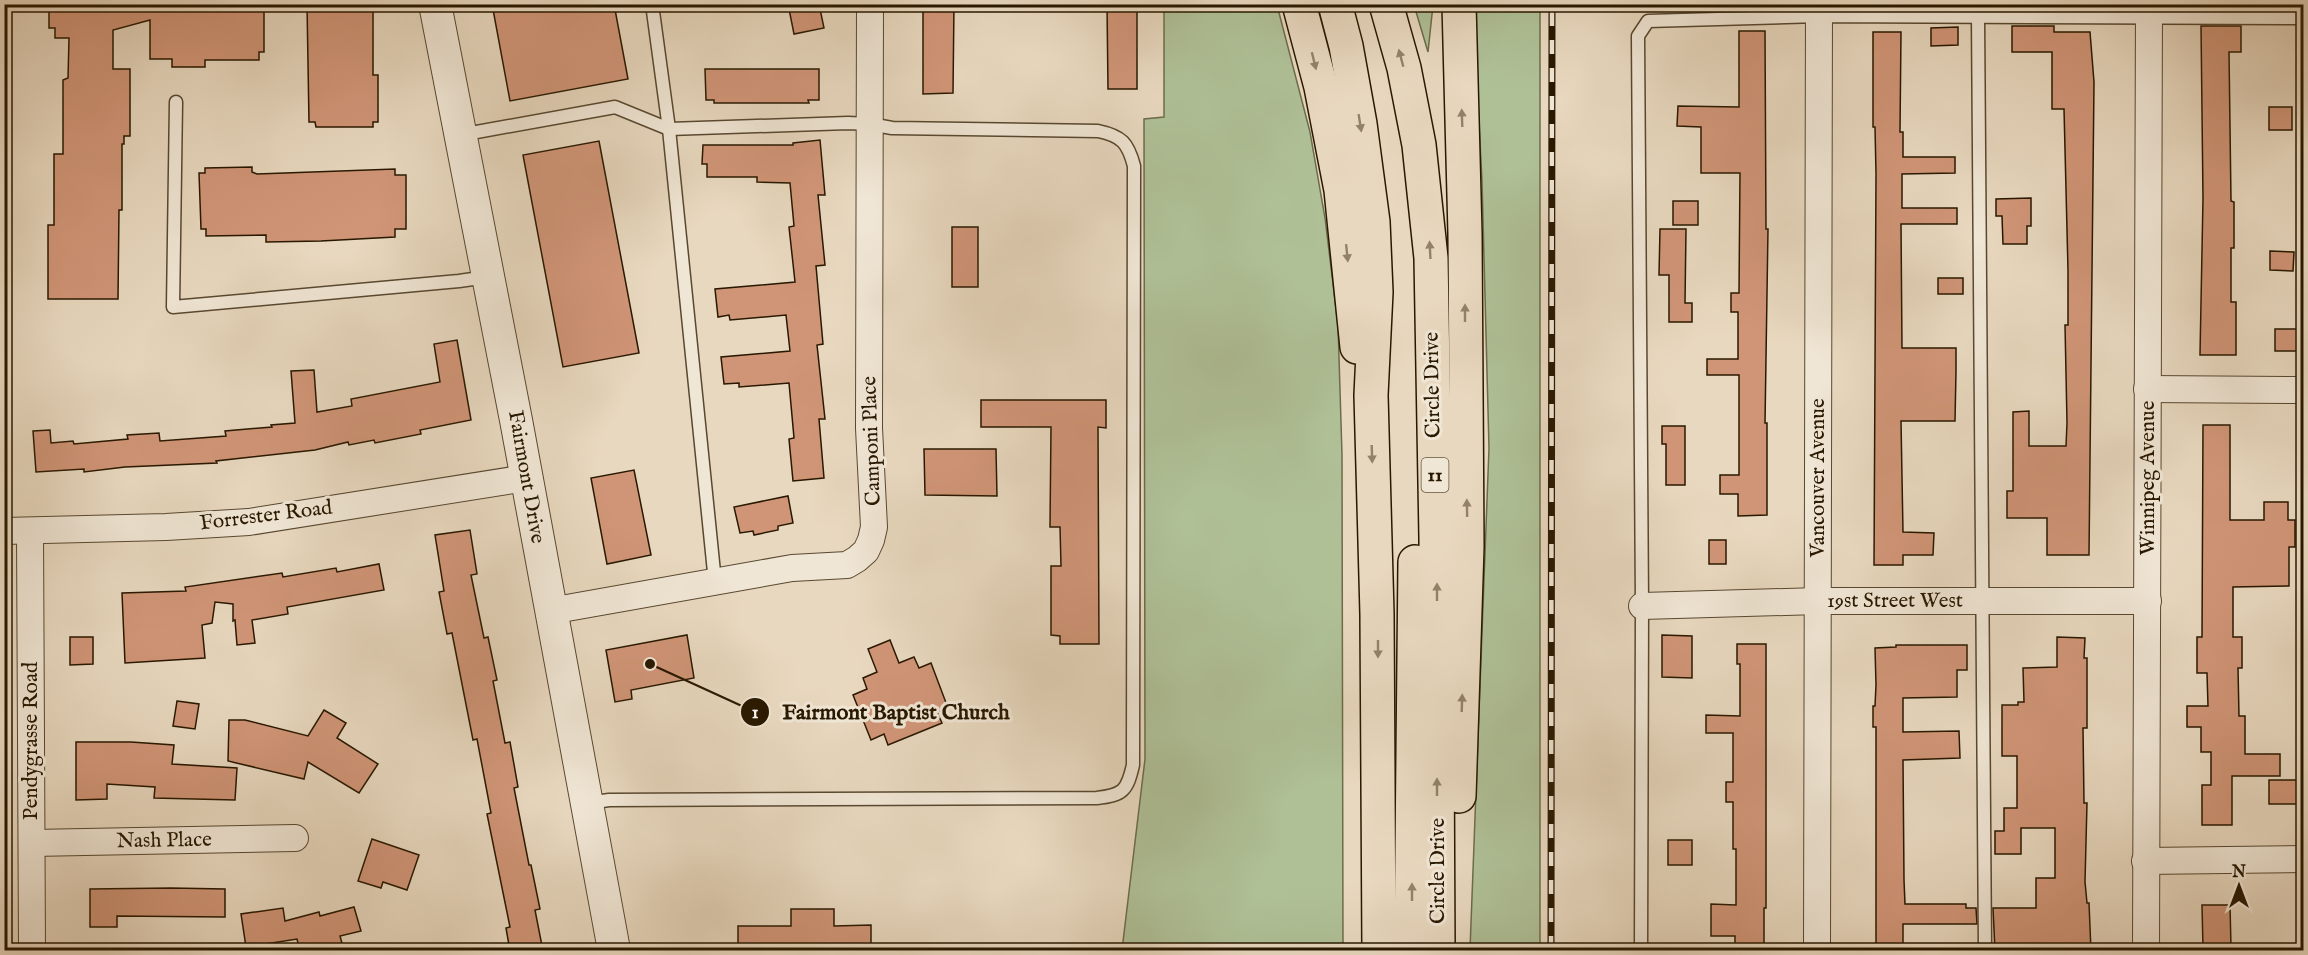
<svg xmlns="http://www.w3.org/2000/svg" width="2308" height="955" font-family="'IM FELL English',serif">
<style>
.green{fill:#afc097;stroke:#6c6c4c;stroke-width:1.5}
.building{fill:#d09577;stroke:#281800;stroke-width:1.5}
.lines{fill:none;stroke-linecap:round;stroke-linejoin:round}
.service-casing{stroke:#584830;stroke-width:15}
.minor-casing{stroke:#584830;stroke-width:28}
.tertiary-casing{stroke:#584830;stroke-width:34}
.trunk-casing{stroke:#281800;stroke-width:36}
.service{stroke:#f0e6d5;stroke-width:12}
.minor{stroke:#f0e6d5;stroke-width:26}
.tertiary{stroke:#f0e6d5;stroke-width:32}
.trunk{stroke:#e8d8bf;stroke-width:33}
.rail-casing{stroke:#281800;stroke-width:7}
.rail{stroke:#f0e6d5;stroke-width:4.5;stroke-dasharray:14;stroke-linecap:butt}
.oneway{fill:#928269}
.labels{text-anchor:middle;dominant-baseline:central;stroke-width:6;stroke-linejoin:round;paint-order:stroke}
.shield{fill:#f0e6d5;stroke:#645640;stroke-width:1.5}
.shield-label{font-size:20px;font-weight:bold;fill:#281800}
.street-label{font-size:21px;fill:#281800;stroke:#f0e6d5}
.leader{fill:none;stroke:#281800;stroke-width:2}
.callout-dot{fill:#281800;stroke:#f0e6d5;stroke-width:2}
.mark-label{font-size:18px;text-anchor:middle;font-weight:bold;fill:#fff}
.callout-label{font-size:22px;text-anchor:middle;font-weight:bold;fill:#281800;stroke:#f0e6d5;stroke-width:6;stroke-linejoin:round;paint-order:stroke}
</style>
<rect width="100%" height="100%" fill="#e8d8bf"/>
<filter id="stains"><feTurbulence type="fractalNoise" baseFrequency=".00333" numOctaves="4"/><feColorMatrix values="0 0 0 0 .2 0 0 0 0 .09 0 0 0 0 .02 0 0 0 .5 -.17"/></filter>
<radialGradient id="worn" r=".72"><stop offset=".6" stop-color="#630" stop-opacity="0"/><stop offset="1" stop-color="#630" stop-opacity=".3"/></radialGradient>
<g class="green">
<polygon points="1164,5 1277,5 1310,132 1325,218 1338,325 1342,455 1343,950 1122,950 1145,759 1144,119 1164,117"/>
<polygon points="1414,5 1433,5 1428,52"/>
<polygon points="1473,5 1540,5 1540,950 1470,950 1489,448 1482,181"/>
</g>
<g class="building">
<polygon points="49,4 264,4 264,52 259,52 259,60 205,60 205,67 172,67 172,59 150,59 150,20 113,30 113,69 130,69 130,136 124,136 124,144 122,144 122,210 119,210 118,299 48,299 48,225 54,225 54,154 63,154 63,80 68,78 69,38 55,38 55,28 49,28"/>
<polygon points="307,4 373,4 373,75 378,75 378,122 373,122 373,127 316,127 315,122 309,122"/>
<polygon points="492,4 614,4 628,79 510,101"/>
<polygon points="788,4 819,4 824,28 794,34"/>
<polygon points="923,4 954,4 953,93 923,94"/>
<polygon points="1107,4 1137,4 1137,89 1108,89"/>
<polygon points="2012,26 2054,26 2054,32 2090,32 2094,82 2089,555 2047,555 2047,518 2007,518 2007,491 2013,491 2013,412 2029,411 2029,446 2066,446 2067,423 2065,325 2068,325 2068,270 2064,109 2052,109 2052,52 2012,52"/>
<polygon points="2201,26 2241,26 2241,52 2229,52 2231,201 2234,202 2234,248 2231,248 2231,302 2236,302 2236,355 2200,355 2203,198"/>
<polygon points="1958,27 1958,45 1931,46 1931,28"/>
<polygon points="1739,31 1765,31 1766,229 1768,229 1765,423 1767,423 1767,515 1738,516 1738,494 1720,494 1720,475 1739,475 1739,375 1707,375 1707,359 1738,359 1738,312 1731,312 1731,293 1739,293 1740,173 1701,173 1701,127 1677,126 1678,106 1739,107"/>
<polygon points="1873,32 1901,32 1900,132 1903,132 1903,157 1955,157 1955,173 1902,174 1902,208 1957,208 1957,224 1901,224 1902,348 1956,348 1956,371 1955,421 1901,421 1903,532 1934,533 1933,555 1903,555 1903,565 1874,565 1876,174 1875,127 1873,127"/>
<polygon points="705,69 819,69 819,100 808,100 809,103 714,103 714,100 706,100"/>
<rect x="2269" y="107" width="23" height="23"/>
<polygon points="820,140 825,195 818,195 825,265 816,266 823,344 817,345 825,419 819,419 824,478 793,481 789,439 794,438 789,383 739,387 739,383 724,384 721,357 790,351 786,315 730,320 729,315 718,317 715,289 795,282 789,227 794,226 790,183 757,182 757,177 707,177 707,164 702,164 703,145 793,145 793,143"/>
<polygon points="599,141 639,353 563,367 523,155"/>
<polygon points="252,167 252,172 257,174 395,169 395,175 406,175 406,229 395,229 395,237 321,241 266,242 266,235 206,236 206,229 201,229 199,173 205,173 205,168"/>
<polygon points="2031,198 2031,226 2027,226 2027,244 2003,244 2002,216 1996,216 1996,199"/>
<rect x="1673" y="201" width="25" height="24"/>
<rect x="952" y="227" width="26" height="60"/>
<polygon points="1660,229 1686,229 1685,303 1692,303 1692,322 1669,322 1669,275 1659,275"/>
<polygon points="2270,251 2294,252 2293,271 2270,270"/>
<rect x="1938" y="278" width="25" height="16"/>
<rect x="2275" y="329" width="23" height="22"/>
<polygon points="457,340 471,420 420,430 421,434 375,443 374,440 349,445 348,442 315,450 216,461 217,463 125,467 84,472 84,469 36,472 33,431 50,430 51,443 73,441 74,444 128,439 127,435 159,433 160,441 226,436 225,431 272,427 271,425 295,423 291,371 314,370 317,412 352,406 351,399 440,382 434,344"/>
<polygon points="981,400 1106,400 1106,428 1098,427 1099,644 1060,644 1060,636 1051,635 1051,566 1061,566 1060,527 1050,527 1051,427 981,427"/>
<polygon points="2203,425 2230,425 2230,520 2264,520 2264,502 2288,502 2288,520 2295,520 2295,547 2289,547 2289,586 2233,587 2233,637 2242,637 2242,668 2238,668 2239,716 2245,716 2245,754 2280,754 2280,776 2232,776 2232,825 2202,825 2202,785 2211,785 2211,752 2201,752 2201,727 2187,727 2187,706 2208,706 2207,673 2197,673 2197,637 2202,637"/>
<polygon points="1662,426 1685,426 1685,485 1666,485 1666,444 1662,444"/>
<polygon points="924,449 996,449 997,496 925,495"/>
<polygon points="634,470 651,555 607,564 591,478"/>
<polygon points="788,496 793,523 778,526 778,530 754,535 753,531 740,533 734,507"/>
<polygon points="470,530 477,574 471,575 484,638 488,637 497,680 493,681 505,743 510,742 518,787 514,788 529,865 531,865 540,909 535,910 543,951 510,951 506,928 510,927 487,814 491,813 477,739 473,740 452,633 447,634 439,592 444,591 435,535"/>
<rect x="1709" y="540" width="17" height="24"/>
<polygon points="379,564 384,590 287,607 288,614 252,620 255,643 237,645 235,620 233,621 233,604 215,602 212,623 202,625 205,658 125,663 122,593 186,591 185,587 282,573 283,577 336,568 337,572"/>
<polygon points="687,635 694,678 631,690 632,699 615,702 606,650"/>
<polygon points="1662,635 1692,636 1692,678 1662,677"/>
<polygon points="70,637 93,637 93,664 70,665"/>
<polygon points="2057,637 2085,638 2084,658 2087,658 2087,728 2083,728 2084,803 2087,803 2085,882 2087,903 2089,903 2091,951 1995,951 1993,908 2036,908 2036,878 2055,878 2055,828 2021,828 2021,854 1995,854 1995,831 2004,831 2004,808 2017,808 2017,756 2002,756 2002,705 2018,705 2018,702 2024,702 2023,668 2057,667"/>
<polygon points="890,640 899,663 914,657 919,668 931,663 948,708 937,712 942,723 888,745 884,734 871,740 853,695 867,689 863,678 877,672 868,649"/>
<polygon points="1737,644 1766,644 1766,908 1764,908 1764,951 1735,951 1735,936 1711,936 1711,904 1736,905 1736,849 1733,849 1733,802 1726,802 1726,782 1733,782 1733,733 1706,733 1706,715 1740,716 1740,664 1737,664"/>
<polygon points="1896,645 1967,645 1967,670 1957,670 1957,697 1903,698 1903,732 1959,731 1960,758 1903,760 1904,880 1905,904 1966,904 1966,908 1976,908 1977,924 1903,924 1903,951 1876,951 1876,727 1873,727 1873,706 1875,706 1876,685 1875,648 1896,647"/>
<polygon points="177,701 199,704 195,729 173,726"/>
<polygon points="324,710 346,723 337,738 378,764 359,793 308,762 304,779 228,761 229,720 245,720 308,736"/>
<polygon points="76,742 131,742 174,745 172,764 237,768 235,800 154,798 155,787 107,784 107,799 76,800"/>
<rect x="2269" y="780" width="32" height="24"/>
<polygon points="372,839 419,855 407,890 383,882 381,888 358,881"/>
<rect x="1668" y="840" width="24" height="25"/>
<polygon points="171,888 225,889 225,917 117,916 117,927 90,927 90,889"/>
<polygon points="2202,905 2230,905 2231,947 2203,948"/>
<polygon points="354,907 361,931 340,936 343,947 330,951 300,951 297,939 246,947 241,914 283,908 285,921 319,912 320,916"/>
<polygon points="791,909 834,909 834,926 871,925 871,951 738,951 738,926 791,926"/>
</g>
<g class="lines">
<defs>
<g id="service">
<polyline points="652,4 669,129 715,582"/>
<polyline points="1978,17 1985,950"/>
<polyline points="176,102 173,307 459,281 487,277"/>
<path d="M460,135l155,-28 54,22 179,-6 22,1 22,4 206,3c24,5 30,12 36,35l-1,599c-6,26 -10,30 -36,33l-488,2 -21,3"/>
<polyline points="1641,950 1642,606 1638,36 1648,21 1819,16 2304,18"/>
</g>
<g id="minor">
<polyline points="2147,389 2304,390"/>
<polyline points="4,531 166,527 249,522 526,478"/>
<polyline points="30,531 32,950"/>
<polyline points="1642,606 1818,601 2148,601"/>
<polyline points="550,611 792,568 847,565 857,559 866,551 871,540 874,527 869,428 870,4"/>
<polyline points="32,843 295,838"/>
<polyline points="2145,861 2304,859"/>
<polyline points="1817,950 1819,4"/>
<polyline points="2146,950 2149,4"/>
</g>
<polyline id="tertiary" points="435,4 516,420 614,950"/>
<g id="trunk">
<polyline points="1299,4 1321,87 1341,190 1357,347"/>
<polyline points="1335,4 1346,46 1360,124 1373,222 1376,292 1371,395 1377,614 1379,950"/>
<polyline points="1386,4 1404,68 1419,145 1431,258 1436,538 1438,950"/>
<polyline points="1459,4 1465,234 1467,547 1459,796"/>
<polyline points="1411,950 1415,562"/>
</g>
</defs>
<use href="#service" class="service-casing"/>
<use href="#minor" class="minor-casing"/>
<use href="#tertiary" class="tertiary-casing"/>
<use href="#trunk" class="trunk-casing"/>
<use href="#service" class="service"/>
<use href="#minor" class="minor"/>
<use href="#tertiary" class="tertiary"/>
<use href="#trunk" class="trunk"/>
<defs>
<polyline id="rail" points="1551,950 1552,4"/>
</defs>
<use href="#rail" class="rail-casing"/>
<use href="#rail" class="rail"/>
</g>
<defs><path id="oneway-solid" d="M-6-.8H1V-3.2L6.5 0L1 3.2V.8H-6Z" transform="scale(1.5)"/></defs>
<g class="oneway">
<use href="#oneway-solid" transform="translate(1401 58) rotate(-105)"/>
<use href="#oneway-solid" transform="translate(1314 61) rotate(76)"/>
<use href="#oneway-solid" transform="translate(1462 118) rotate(-92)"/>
<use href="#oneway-solid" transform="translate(1360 123) rotate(81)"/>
<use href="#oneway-solid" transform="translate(1430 250) rotate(-93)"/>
<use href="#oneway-solid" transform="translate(1347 253) rotate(84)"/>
<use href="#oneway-solid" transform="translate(1465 313) rotate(-90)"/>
<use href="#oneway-solid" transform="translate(1372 454) rotate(88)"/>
<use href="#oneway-solid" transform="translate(1467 508) rotate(-91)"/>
<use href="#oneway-solid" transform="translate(1437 592) rotate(-90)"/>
<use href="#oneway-solid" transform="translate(1378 649) rotate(90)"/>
<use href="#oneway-solid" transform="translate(1462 703) rotate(-88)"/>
<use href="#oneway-solid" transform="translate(1437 787) rotate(-90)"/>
<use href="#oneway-solid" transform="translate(1412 892) rotate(-90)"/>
</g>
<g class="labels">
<rect class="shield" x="1421.5" y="458" width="27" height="34" rx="4.5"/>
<g class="shield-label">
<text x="1435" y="475">11</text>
</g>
<g class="street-label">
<text transform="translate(1433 385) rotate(-91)">Circle Drive</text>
<text transform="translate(872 441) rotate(-92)">Camponi Place</text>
<text transform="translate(526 477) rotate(80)">Fairmont Drive</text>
<text transform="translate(1818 478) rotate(-90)">Vancouver Avenue</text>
<text transform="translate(2148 478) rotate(-90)">Winnipeg Avenue</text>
<text transform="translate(266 516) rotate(-7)">Forrester Road</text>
<text x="1895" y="601">19st Street West</text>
<text transform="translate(31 741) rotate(-90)">Pendygrasse Road</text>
<text transform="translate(164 841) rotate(-1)">Nash Place</text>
<text transform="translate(1438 871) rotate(-90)">Circle Drive</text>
</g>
</g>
<path class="leader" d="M650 664L755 712"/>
<g class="callout-dot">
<circle cx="650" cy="664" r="6"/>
<circle cx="755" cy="712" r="15"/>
</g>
<g class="mark-label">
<text x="755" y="718">1</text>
</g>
<g class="callout-label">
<text x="896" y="719">Fairmont Baptist Church</text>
</g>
<rect width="2308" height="955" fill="none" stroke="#e8d8bf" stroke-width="24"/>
<rect x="6" y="6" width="2296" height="943" fill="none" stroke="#281800" stroke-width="3"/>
<rect x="12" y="12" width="2284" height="931" fill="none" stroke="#281800" stroke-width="1.5"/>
<g transform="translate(2239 886)" stroke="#f0e6d5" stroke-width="4.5" paint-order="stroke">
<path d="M0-4.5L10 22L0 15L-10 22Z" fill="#281800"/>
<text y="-9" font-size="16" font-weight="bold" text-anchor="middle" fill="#281800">N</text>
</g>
<rect width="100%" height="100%" filter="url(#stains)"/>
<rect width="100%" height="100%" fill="url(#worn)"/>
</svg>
